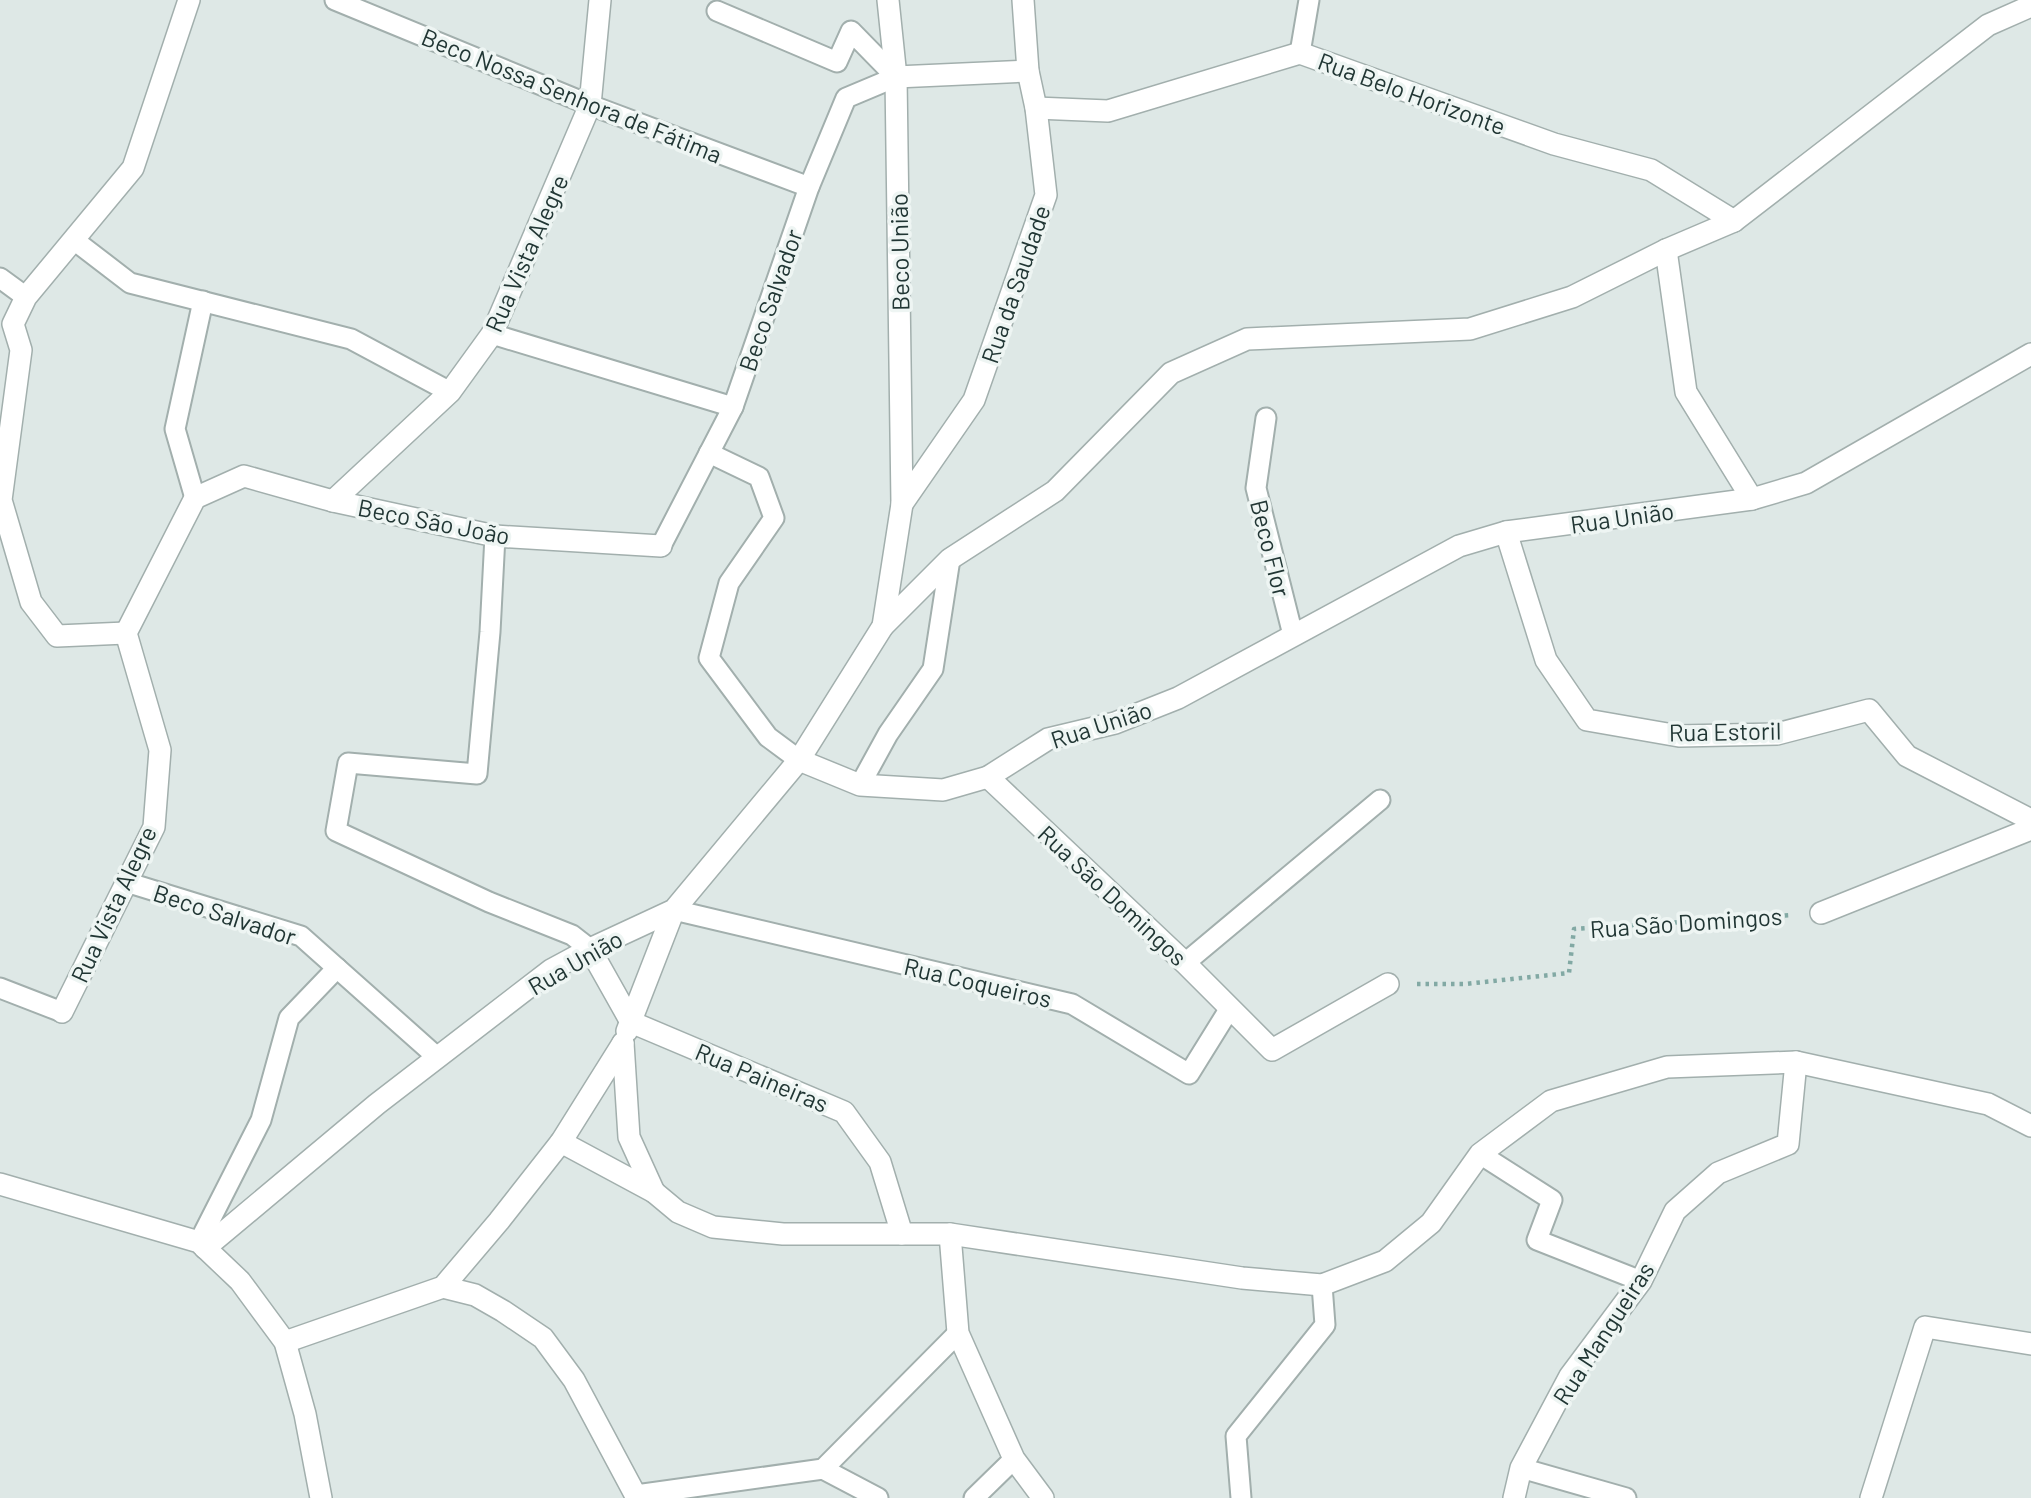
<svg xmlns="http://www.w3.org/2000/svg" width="2031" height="1498" font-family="Barlow,sans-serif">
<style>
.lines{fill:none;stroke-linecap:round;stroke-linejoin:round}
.service-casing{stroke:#a2afad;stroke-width:23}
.minor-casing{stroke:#a2afad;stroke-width:24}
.tertiary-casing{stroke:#a2afad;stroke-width:24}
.path{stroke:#82a9a4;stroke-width:4.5;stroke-dasharray:3.5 5;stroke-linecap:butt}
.service{stroke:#fff;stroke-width:19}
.minor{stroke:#fff;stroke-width:21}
.tertiary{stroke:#fff;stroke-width:21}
.labels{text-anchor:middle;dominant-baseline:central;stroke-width:7;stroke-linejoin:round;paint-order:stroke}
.street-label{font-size:24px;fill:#213634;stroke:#eef5f3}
</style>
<rect width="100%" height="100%" fill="#dee8e6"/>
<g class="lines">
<defs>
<g id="service">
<polyline points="335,0 590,105 809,187"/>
<polyline points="1300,53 1309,0"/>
<polyline points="74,240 130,283 351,339 450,392"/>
<polyline points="0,278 26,297"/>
<polyline points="492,334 733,407"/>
<polyline points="1266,418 1256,488 1293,635"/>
<polyline points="709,453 759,477 774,518 729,583 709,658 768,737 799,760"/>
<polyline points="195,498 175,429 203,301"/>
<polyline points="495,536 490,632 477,774 348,763 336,831 489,902 572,935 590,949"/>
<polyline points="661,546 733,407 809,187 846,98 896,77 851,31 837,62 717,11"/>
<polyline points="860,785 888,734 933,669 950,559"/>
<polyline points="126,882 301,936 437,1057"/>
<polyline points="674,910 1072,1004 1189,1074 1230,1008"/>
<polyline points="1185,963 1380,800"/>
<polyline points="0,988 62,1012"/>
<polyline points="1480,1154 1552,1200 1537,1240 1641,1281"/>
<polyline points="199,1242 261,1120 289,1018 337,968"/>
<polyline points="1521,1468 1626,1498"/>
<polyline points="823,1469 878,1498"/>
<polyline points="636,1495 823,1469 958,1333"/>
<polyline points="974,1498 1014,1459"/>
<polyline points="1241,1498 1236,1436 1325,1325 1322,1285"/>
</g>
<g id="minor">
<polyline points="896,77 1028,71"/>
<polyline points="1036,108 1108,111 1300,53 1554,144 1651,170 1734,221"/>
<polyline points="1666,250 1686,392 1752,499"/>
<polyline points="333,501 450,392 492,334 590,105 600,0"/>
<polyline points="902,504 974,400 1046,195 1036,108 1028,71 1023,0"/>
<polyline points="1506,532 1546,660 1587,720 1679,736 1777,734 1869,710 1907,756 2031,820"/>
<polyline points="883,626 950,559 1055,491 1171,373 1247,339 1470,329 1572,297 1666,250 1734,221 1988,25 2031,6"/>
<polyline points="126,633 57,636 31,602 1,500 21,350 13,324 26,297 133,168 189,0"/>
<polyline points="799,760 883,626 902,504 896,77 888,0"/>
<polyline points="988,777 1185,963 1272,1050 1388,984"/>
<polyline points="1821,913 2031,829"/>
<polyline points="590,949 631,1022 844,1112 880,1162 902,1234"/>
<polyline points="62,1012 154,827 160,750 126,633 195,498 244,476 333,501 495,536 661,546"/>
<polyline points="627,1031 674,910"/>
<polyline points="950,1234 958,1333 1014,1459 1043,1498"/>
<polyline points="205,1248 377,1104 551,970 590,949 674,910 799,760 860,785 943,790 988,777 1048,739 1115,723 1178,698 1459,546 1506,532 1752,499 1806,483 2031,354"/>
<polyline points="443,1287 475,1295 503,1311 543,1338 574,1380 637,1498"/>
<polyline points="1514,1498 1521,1468 1570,1376 1641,1281 1675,1211 1718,1173 1788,1144 1796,1062"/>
<polyline points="1871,1498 1925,1327 2031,1344"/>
</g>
<g id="tertiary">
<polyline points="623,1043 629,1137 654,1192"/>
<polyline points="561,1142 654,1192 678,1212 713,1227 783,1234 950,1234 1242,1278 1322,1285 1385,1261 1431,1223 1480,1154 1551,1101 1667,1067 1796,1062 1988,1104 2031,1126"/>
<polyline points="0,1184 199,1242 240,1281 285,1342 305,1414 321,1498"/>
<polyline points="285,1342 443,1287 499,1221 561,1142 623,1043"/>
</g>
</defs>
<use href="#service" class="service-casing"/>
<use href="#minor" class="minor-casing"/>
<use href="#tertiary" class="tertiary-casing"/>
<polyline class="path" points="1417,984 1465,984 1569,973 1574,929 1792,915"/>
<use href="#service" class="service"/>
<use href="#minor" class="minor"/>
<use href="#tertiary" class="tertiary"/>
</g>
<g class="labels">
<g class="street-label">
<text transform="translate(1412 93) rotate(20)">Rua Belo Horizonte</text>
<text transform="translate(572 95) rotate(22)">Beco Nossa Senhora de Fátima</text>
<text transform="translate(899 252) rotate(-91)">Beco União</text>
<text transform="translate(526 253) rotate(-66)">Rua Vista Alegre</text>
<text transform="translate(1015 284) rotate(-71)">Rua da Saudade</text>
<text transform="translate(770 300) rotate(-71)">Beco Salvador</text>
<text transform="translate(1622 517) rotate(-8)">Rua União</text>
<text transform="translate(434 521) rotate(11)">Beco São João</text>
<text transform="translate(1271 548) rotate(76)">Beco Flor</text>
<text transform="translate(1101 724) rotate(-18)">Rua União</text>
<text transform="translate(1725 731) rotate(-1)">Rua Estoril</text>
<text transform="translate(1113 895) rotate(43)">Rua São Domingos</text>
<text transform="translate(113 904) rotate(-65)">Rua Vista Alegre</text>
<text transform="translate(225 914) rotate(18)">Beco Salvador</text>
<text transform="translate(1686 922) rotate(-4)">Rua São Domingos</text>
<text transform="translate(575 962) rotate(-30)">Rua União</text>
<text transform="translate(978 982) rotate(13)">Rua Coqueiros</text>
<text transform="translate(762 1077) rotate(23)">Rua Paineiras</text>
<text transform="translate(1603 1333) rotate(-57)">Rua Mangueiras</text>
</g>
</g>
</svg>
